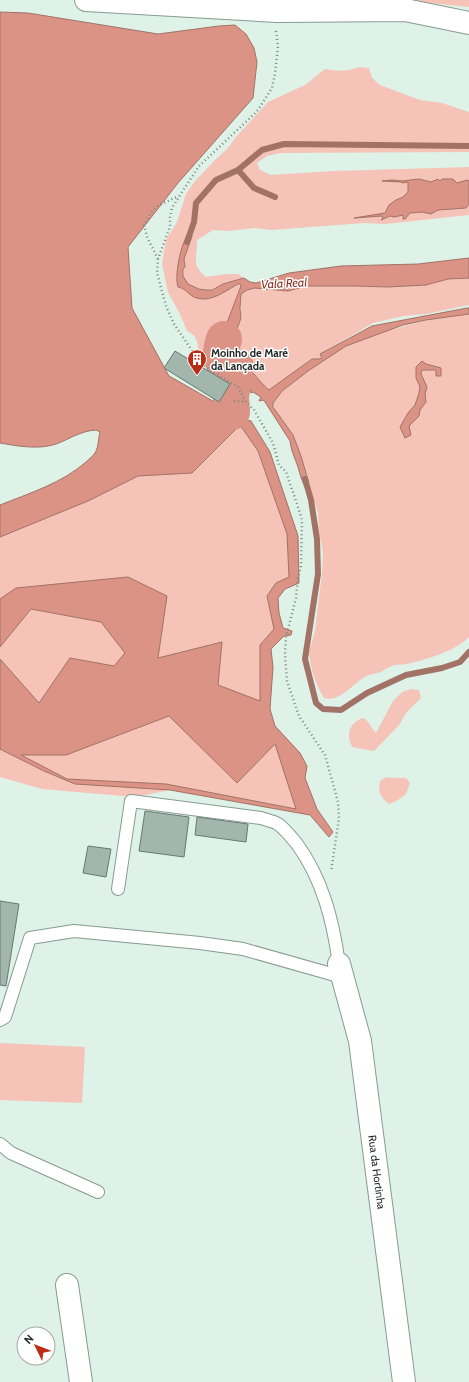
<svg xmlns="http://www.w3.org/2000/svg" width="469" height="1382" font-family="Cabin,sans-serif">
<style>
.green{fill:#f5c3b8}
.water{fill:#db9385;stroke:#a27267;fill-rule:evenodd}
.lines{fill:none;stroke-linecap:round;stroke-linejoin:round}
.stream{stroke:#a27267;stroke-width:6}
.river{stroke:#db9385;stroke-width:36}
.building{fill:#a3b6ad;stroke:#677970}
.lane-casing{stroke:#889a91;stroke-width:14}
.street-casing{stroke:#889a91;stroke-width:24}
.path{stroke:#7b8882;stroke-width:2.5;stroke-dasharray:1 3;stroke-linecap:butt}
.lane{stroke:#fff;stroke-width:12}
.street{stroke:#fff;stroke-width:22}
.labels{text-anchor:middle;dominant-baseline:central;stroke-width:3;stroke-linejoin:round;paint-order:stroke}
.poi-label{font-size:11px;font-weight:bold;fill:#1e2522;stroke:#fff;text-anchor:start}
.street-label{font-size:11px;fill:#1e2522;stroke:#fff}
.water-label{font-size:12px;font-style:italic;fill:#873224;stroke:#fff}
</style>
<rect width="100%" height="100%" fill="#def2e8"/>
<g class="green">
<polygon points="400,0 469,0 469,7"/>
<path d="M359,67l10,1 3,10 8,7 40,15 22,3 27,9v40l-189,1 -13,3 -10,7 3,7 11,5 63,-4 135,-4v48l-84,9 -21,-1 -93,7 -17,-2 -24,3 -17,-1 -16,10c1,17 -7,24 9,37l21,-3h11l6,4c-7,2 -15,4 -21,6 -15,7 -15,8 -30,2 -3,-2 -6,-2 -8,-5 -3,-4 0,-8 -2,-12l2,-2 -1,-8 7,-20h-7l-3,48 16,11 8,1 33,-15 3,2 -16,42 -8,15v8l-2,9 -8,5 -9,-9c0,-12 1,-20 -11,-25l-7,-17 -12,-22 -6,-28 4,-24 11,-18 9,-28 9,-13 20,-21 12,-11 9,-12 32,-35 37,-17 20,-16c13,2 22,3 34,-2z"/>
<polygon points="469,278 469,305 426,314 404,316 373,323 320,354 322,357 319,359 312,359 270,390 263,386 251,370 237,363 232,364 229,362 225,354 230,336 237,329 241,318 241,294 247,290 255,288 288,291 306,286 355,286 388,287 426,285 448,279"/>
<path d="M469,313v324c-15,15 -42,22 -62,27 -5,1 -11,0 -15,2 -4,1 -8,4 -11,6 -4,1 -8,2 -12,3 -16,6 -27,28 -45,23l-6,-11 -4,-10 -3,-11 -2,-13 6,-22 7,-58 1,-21 -4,-20 -1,-19 -25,-78 -11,-16 -6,-7 -3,-9c9,-15 28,-29 43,-38 10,-6 21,-15 32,-20 39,-16 79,-26 121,-32z"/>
<polygon points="251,421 270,452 298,536 299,583 285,589 278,599 279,613 283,628 292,631 291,635 284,636 271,649 273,667 270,709 275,726 300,753 307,766 305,778 317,809 333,832 329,837 310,815 170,790 135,797 42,789 0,777 0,532"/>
<path d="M411,689l8,1 2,8 -15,15 -7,12 -25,26 -22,-4c-6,-13 -3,-24 11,-29 6,3 8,10 13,15l17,-32 9,-9z"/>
<path d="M386,777c7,2 13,0 20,1l4,5 -4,11 -8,6 -9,4c-9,-7 -11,-12 -9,-23z"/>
<polygon points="0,1043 85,1047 82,1103 0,1100"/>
</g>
<g class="water">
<path d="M0,12l28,1 130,21 61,-8 16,-1 11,9 8,14 3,14 -4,36 -75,85 -50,64 4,61 37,68 9,5 54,31 7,6 12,3 19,31 28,84 1,47 -14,6 -7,9 1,15 4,15 9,3 -1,4 -7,1 -13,13 2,18 -3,42 5,17 25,27 7,13 -2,12 12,31 16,23 -4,5 -19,-22 -140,-25 -95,-6 -31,-13 -44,-22v-90l39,44 31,-45 44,8 11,-13 -24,-31 -70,-13 -31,38v-48l16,-11 112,-11 39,19 -9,62 64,-16 -4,43 42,16v-56l14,-16 -7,-33 9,-13 13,-6 -2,-43 -29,-83 -18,-26 -48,48 -54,3 -50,25 -88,36v-32c30,-12 62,-22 86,-43 3,-3 7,-6 9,-9 4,-7 3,-14 5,-21l-4,-2c-16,1 -26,9 -40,14 -18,6 -39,2 -56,-1zM169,716l68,67 38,-39 21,65 -130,-25 -99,-5 -46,-24h45z"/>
<polygon points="419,179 431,182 438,179 440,181 442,179 453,179 457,183 467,180 469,181 469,204 466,208 438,210 431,214 422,212 410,213 405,219 403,219 403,215 394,217 390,216 381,220 383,218 382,216 354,218 385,213 389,205 396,200 403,197 408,192 408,182 403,183 401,182 382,181 392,180 402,181"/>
<path d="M188,234l4,2 -8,23 1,8 -2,2v7l5,8 11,5 6,1h7l11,-6 21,-6 6,4 6,1 33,-10 52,-7 77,-2 51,-6v20l-21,1 -22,6 -38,2 -33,-1h-49l-18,5 -33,-3 -8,2 -6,4 -1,14 1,10 -4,11 -7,7 -5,18 4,8 3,2c18,-2 25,17 37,26l43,-31h7l3,-1 -2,-4 52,-28 95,-18h2v6l-43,6 -23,5 -57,21 -38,25 -26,20 -9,12v4l20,28 8,21 7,24v4l-2,5c-4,-8 -6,-14 -8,-22 -3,-9 -7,-16 -8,-26l-25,-39 -2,-2 -4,1 2,-4 -8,-5 -2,1 -1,-5c-9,-1 -13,-7 -18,-13 -2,-2 -3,-2 -6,-4 -2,-1 -10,-9 -11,-11l2,-9v-8l8,-15 16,-42 -1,-2h-2c-13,7 -28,20 -44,13 -6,-3 -9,-9 -16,-10 -4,-12 3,-43 10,-53z"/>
<polygon points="422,361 426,364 441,368 441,376 436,376 436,370 422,370 421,374 427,387 425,394 426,402 420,410 419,416 409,426 411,435 405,438 400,427 408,413 415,405 419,393 420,387 416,378 416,367"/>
</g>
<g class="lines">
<g class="stream">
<polyline points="238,170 254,188 275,197"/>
<polyline points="187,242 194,222 196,203 216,180 238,170 262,150 284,144 469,146"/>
<polyline points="305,479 311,500 317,539 318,574 305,659 316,703 323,709 341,710 367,693 406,675 442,668 460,662 469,652"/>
</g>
<path class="river" d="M224,339c-5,15 -6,25 12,28l-5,29 1,16"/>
</g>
<g class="building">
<polygon points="175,351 230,384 219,402 164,368"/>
<polygon points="145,811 189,817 184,857 139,851"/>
<polygon points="197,817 248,824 246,842 195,835"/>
<polygon points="88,846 111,849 106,877 83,873"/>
<polygon points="0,901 19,904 6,986 0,985"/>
</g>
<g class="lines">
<defs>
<g id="lane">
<path d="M118,889l13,-88 130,17c5,2 12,3 17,6 7,5 14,14 19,20 26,36 36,77 42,120"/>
<polyline points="0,1020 5,1017 30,938 74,931 200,943 243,949 342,977"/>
<polyline points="0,1144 11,1153 98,1192"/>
</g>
<g id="street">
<polyline points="86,0 277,11 405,10 469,23"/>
<path id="s1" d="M339,964l21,77 44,341"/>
<polyline points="67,1285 81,1382"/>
</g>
</defs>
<use href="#lane" class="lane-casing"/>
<use href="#street" class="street-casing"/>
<g class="path">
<polyline points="276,31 278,46 275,74 272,88 258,110 248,120 199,166 184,189 172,208 170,217 170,227 158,259 157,273 166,306 174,324 201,364 238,387 246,402 254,410 273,443 279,465 286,472 297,504 302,520 301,566 298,577 296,598 286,637 285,654 287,681 299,716 325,755 338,802 339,818 331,872"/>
<polyline points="158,259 147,237 144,225 152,211 159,205 179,196"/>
<polyline points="234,401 246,402"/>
</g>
<use href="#lane" class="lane"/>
<use href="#street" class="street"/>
</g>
<defs>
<symbol id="building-pin" viewBox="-11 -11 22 30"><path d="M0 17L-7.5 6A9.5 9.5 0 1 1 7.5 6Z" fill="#b92c16" stroke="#fff"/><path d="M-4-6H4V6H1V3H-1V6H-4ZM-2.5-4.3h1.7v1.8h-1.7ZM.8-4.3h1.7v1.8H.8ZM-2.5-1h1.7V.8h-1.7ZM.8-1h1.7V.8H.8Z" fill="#fff"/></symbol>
</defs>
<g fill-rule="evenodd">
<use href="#building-pin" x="186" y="348" width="22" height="30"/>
</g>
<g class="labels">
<g class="poi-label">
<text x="211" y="353">Moinho de Maré<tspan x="211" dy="13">da Lançada</tspan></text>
</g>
<g class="street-label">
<text stroke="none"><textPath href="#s1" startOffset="212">Rua da Hortinha</textPath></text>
</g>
<g class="water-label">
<text transform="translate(284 283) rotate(-3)">Vala Real</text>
</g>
</g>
<g transform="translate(36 1346) rotate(313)"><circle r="19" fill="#ffffff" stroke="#a5a8a7"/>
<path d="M0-3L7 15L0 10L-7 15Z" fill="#b92c16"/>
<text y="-6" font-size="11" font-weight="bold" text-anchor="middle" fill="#1e2522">N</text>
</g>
</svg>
